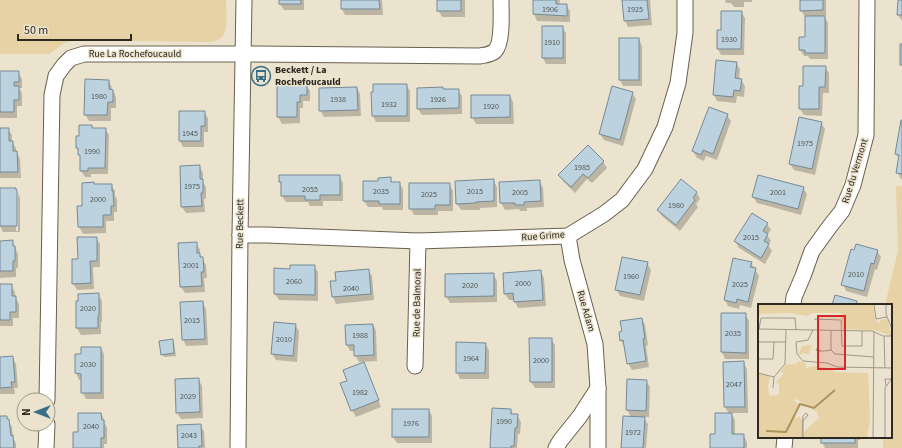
<svg xmlns="http://www.w3.org/2000/svg" width="902" height="448" font-family="'Source Sans 3',sans-serif">
<style>
.green{fill:#e6d2a4}
.shadow{fill:#0003;fill-rule:evenodd}
.building{fill:#bcd2de;stroke:#758a95}
.lines{fill:none;stroke-linecap:round;stroke-linejoin:round}
.minor-casing{stroke:#68604e;stroke-width:17}
.minor{stroke:#fff;stroke-width:15}
.labels{text-anchor:middle;dominant-baseline:central;stroke-width:3;stroke-linejoin:round;paint-order:stroke}
.number-label{font-size:8px;fill:#515350}
.street-label{font-size:10px;fill:#2d2921;stroke:#ece3ce}
.poi-label{font-size:10px;font-weight:bold;fill:#2d2921;stroke:#ece3ce;text-anchor:start}
.inset-river{fill:none;stroke:#ac935c;stroke-width:2}
.inset-road{fill:none;stroke:#a09989;stroke-width:1}
.view{fill:#d62828;fill-opacity:0.15;stroke:#d62828;stroke-width:2}
.inset-edge{fill:none;stroke:#2d2921;stroke-width:2}
</style>
<rect width="100%" height="100%" fill="#ece3ce"/>
<g class="green">
<path d="M0,0h226c0,10 3,32 -5,38 -3,3 -8,3 -12,4l-134,-2 -11,3 -14,11h-50z"/>
<polygon points="896,186 902,186 902,448 883,448 883,437 891,437 891,305 885,305 898,251"/>
</g>
<g class="shadow">
<polygon points="280,0 304,0 304,10 284,10 280,4"/>
<polygon points="342,0 382,0 383,15 345,15 342,9"/>
<polygon points="438,0 465,0 465,17 442,17 438,10"/>
<polygon points="534,0 560,0 559,5 566,5 570,11 570,22 537,21 534,14"/>
<polygon points="623,0 650,0 652,25 628,27 625,20"/>
<polygon points="725,0 752,0 752,2 744,2 744,7 734,7 731,3 726,3"/>
<polygon points="801,0 826,0 826,16 824,16 828,23 828,59 810,59 808,56 804,56 800,50 806,38 805,17 801,10"/>
<polygon points="899,0 902,0 902,21 898,15"/>
<polygon points="741,12 745,18 744,55 721,55 718,49 722,31"/>
<polygon points="562,27 566,33 566,64 546,64 543,58"/>
<polygon points="639,39 642,46 642,86 623,86 620,80"/>
<polygon points="736,63 740,69 739,80 741,80 745,86 744,97 737,96 736,103 717,101 714,95"/>
<polygon points="825,67 829,73 829,93 823,93 822,116 804,115 800,109 800,87 804,87"/>
<polygon points="0,72 18,72 22,79 22,88 19,88 22,93 22,106 17,106 17,118 0,118"/>
<polygon points="109,81 116,97 116,108 111,108 111,121 89,121 85,114"/>
<polygon points="278,85 306,85 310,91 310,101 303,101 303,108 300,108 300,123 282,124 278,117"/>
<polygon points="406,85 410,91 410,122 376,122 373,116"/>
<polygon points="357,88 360,94 361,116 324,117 320,110"/>
<polygon points="443,90 458,90 462,96 462,114 422,115 418,109"/>
<polygon points="632,93 636,99 623,146 604,140 600,134"/>
<polygon points="510,96 513,102 514,124 476,124 472,117"/>
<polygon points="204,112 208,118 208,132 204,132 204,147 183,147 180,141"/>
<polygon points="727,115 731,121 717,160 706,156 704,161 697,158 693,151"/>
<polygon points="902,121 902,179 901,179 897,172 899,159 896,154"/>
<polygon points="821,123 825,129 815,175 794,170 790,164"/>
<polygon points="92,126 94,129 105,129 109,135 108,174 91,174 91,177 85,177 81,171 81,158 77,147 80,137"/>
<polygon points="0,129 8,129 12,135 12,142 16,148 16,152 17,152 20,159 21,178 0,178"/>
<polygon points="603,162 607,168 592,183 587,179 575,193 563,181 560,175"/>
<polygon points="199,166 203,173 203,182 206,187 206,199 204,199 205,212 186,213 182,207"/>
<polygon points="280,176 339,176 343,183 343,201 323,201 323,206 310,206 308,202 286,202 282,196 282,186 280,182"/>
<polygon points="390,178 392,183 399,183 403,189 403,210 383,210 382,207 368,207 364,201 364,182 379,182"/>
<polygon points="493,180 497,187 497,207 480,208 480,210 461,210 457,204"/>
<polygon points="539,181 543,188 544,207 527,208 527,211 520,211 519,209 505,210 501,203 500,183"/>
<polygon points="681,181 697,193 700,199 696,204 698,207 680,231 662,216 658,210"/>
<polygon points="449,184 453,191 453,211 438,211 438,215 414,215 410,208"/>
<polygon points="111,185 115,191 115,196 117,199 117,212 114,212 114,221 106,221 106,233 83,234 79,227 78,207 83,207"/>
<polygon points="803,188 807,194 801,215 757,203 753,196"/>
<path d="M0,189h15l5,8v35h-17l-3,-6zM16,194h2v37h-2z"/>
<polygon points="767,224 771,230 767,235 771,241 768,245 772,251 765,264 739,248 735,241"/>
<polygon points="96,238 100,244 100,267 93,267 94,289 77,290 73,283 79,260"/>
<polygon points="0,242 12,242 16,248 16,250 18,254 18,268 16,268 16,277 0,278"/>
<polygon points="196,243 200,250 200,255 206,265 207,278 204,278 205,292 185,293 181,287"/>
<polygon points="877,251 881,257 877,270 875,269 867,297 846,291 843,284"/>
<polygon points="647,263 651,270 644,301 620,296 616,289"/>
<polygon points="751,263 759,276 751,308 740,305 739,309 728,306 725,300"/>
<polygon points="314,266 318,272 318,301 279,300 275,294"/>
<polygon points="368,270 372,276 374,300 336,304 333,297 331,282 337,282"/>
<polygon points="541,272 544,278 546,306 518,308 515,302 515,300 509,300 505,294"/>
<polygon points="493,274 497,281 497,302 450,303 446,296"/>
<polygon points="0,285 11,285 15,292 15,297 19,304 19,318 13,318 13,326 0,326"/>
<polygon points="98,294 102,301 102,322 101,322 101,334 81,335 77,328 77,302"/>
<polygon points="202,302 206,309 208,345 186,346 183,339"/>
<polygon points="722,314 745,314 749,321 749,359 725,359 722,352"/>
<polygon points="642,319 645,325 648,345 646,346 649,367 632,370 628,363 625,347 621,340"/>
<polygon points="295,325 299,331 297,362 276,360 272,354"/>
<polygon points="373,325 376,331 377,361 359,362 355,355 355,351 350,351 347,345"/>
<polygon points="551,339 555,345 555,388 535,388 531,382"/>
<polygon points="172,340 174,343 176,356 164,357 162,354"/>
<polygon points="485,344 489,350 489,379 460,379 457,372"/>
<polygon points="101,348 104,354 104,399 86,399 82,392 82,380 79,380 76,373 76,355 82,355"/>
<polygon points="12,357 16,364 18,388 14,388 15,394 0,394 0,358"/>
<polygon points="743,362 747,369 748,413 731,413 735,420 735,435 743,435 747,442 747,448 711,448 729,414 725,407 724,363"/>
<polygon points="364,363 367,370 381,407 356,417 352,410 349,381"/>
<polygon points="198,379 202,386 203,418 181,419 177,413"/>
<polygon points="646,381 650,387 649,417 643,417 648,424 646,448 622,448 631,417 627,410"/>
<polygon points="429,410 432,416 432,443 397,443 393,437"/>
<polygon points="511,410 513,415 517,415 521,422 520,434 518,434 517,448 491,448"/>
<polygon points="101,414 104,420 105,424 107,428 107,444 104,444 104,448 74,448 79,433"/>
<polygon points="0,417 6,417 12,427 13,438 16,443 16,448 0,448"/>
<polygon points="200,425 204,431 205,448 179,448"/>
<polygon points="822,437 860,437 860,440 858,440 858,448 825,448 822,442"/>
</g>
<g class="building">
<rect x="279" y="0" width="22" height="4"/>
<polygon points="341,0 379,0 380,9 341,9"/>
<rect x="437" y="0" width="24" height="11"/>
<polygon points="533,0 556,0 556,4 567,4 567,16 533,14"/>
<polygon points="622,0 647,0 649,19 624,21"/>
<polygon points="800,0 823,0 823,10 800,11"/>
<polygon points="898,0 902,0 902,15 897,15"/>
<polygon points="721,11 742,11 741,49 717,49 717,30 721,30"/>
<polygon points="805,16 825,16 825,53 805,53 805,50 799,50 799,37 805,37"/>
<rect x="542" y="26" width="21" height="32"/>
<rect x="619" y="38" width="20" height="42"/>
<rect x="900" y="44" width="2" height="21"/>
<polygon points="716,60 737,62 735,78 742,79 740,91 734,90 733,97 713,95"/>
<polygon points="803,66 826,66 825,87 819,87 819,109 799,109 799,86 803,86"/>
<polygon points="0,71 19,71 19,82 14,82 14,86 19,86 19,100 14,100 14,112 0,112"/>
<polygon points="85,79 109,80 109,89 113,90 113,102 108,102 107,115 84,115"/>
<polygon points="277,84 307,84 307,95 300,95 300,102 297,102 297,117 277,117"/>
<polygon points="373,84 407,84 407,116 372,116 371,92 373,92"/>
<polygon points="612,86 633,92 620,140 599,134"/>
<polygon points="357,87 358,110 319,111 319,88"/>
<polygon points="443,87 443,89 459,89 459,108 417,109 417,88"/>
<polygon points="471,95 510,95 510,117 471,118"/>
<polygon points="709,107 728,114 713,154 703,150 701,155 692,151"/>
<polygon points="179,111 205,111 205,126 201,126 201,141 179,141"/>
<polygon points="799,117 822,122 812,169 789,164"/>
<polygon points="901,120 902,120 902,174 896,173 899,155 895,154"/>
<polygon points="79,125 92,125 92,128 106,128 105,168 88,168 88,171 80,171 80,155 78,155 78,148 76,148 76,136 79,136"/>
<polygon points="0,128 9,128 9,141 13,141 13,151 17,151 18,172 0,172"/>
<polygon points="588,145 604,161 588,178 583,174 571,187 558,175"/>
<polygon points="200,165 200,179 203,179 203,193 201,193 202,206 181,207 180,166"/>
<polygon points="279,175 340,175 340,195 320,195 320,200 305,200 305,196 281,196 281,182 279,182"/>
<polygon points="758,175 804,187 798,209 752,197"/>
<polygon points="391,177 391,182 400,182 400,204 379,204 379,201 363,201 363,181 378,181 378,178"/>
<polygon points="494,179 494,201 476,202 476,203 456,204 455,181"/>
<polygon points="681,179 697,192 693,198 695,200 676,225 657,210"/>
<polygon points="540,180 541,201 524,202 524,205 515,205 515,203 500,203 499,182"/>
<polygon points="94,182 94,184 112,184 112,191 113,191 114,206 111,206 111,215 103,215 103,227 78,227 77,206 82,206 82,183"/>
<polygon points="409,183 450,183 450,205 435,205 435,209 409,209"/>
<polygon points="0,188 16,188 16,190 17,190 17,226 0,226"/>
<polygon points="752,213 768,223 763,231 768,234 764,241 769,244 761,258 734,241"/>
<polygon points="77,237 97,237 97,261 90,261 91,283 72,284 72,259 78,259"/>
<polygon points="13,240 13,246 15,246 15,261 13,261 13,271 0,271 0,241"/>
<polygon points="197,242 197,253 200,253 200,257 203,257 204,272 201,272 202,286 180,287 178,243"/>
<polygon points="856,244 878,250 874,264 871,263 864,291 841,285 851,249 854,250"/>
<polygon points="622,257 648,262 640,295 615,290"/>
<polygon points="733,258 752,262 750,267 756,268 748,302 737,299 736,303 724,300"/>
<polygon points="290,265 315,265 315,295 274,294 274,268 290,269"/>
<polygon points="369,269 371,294 332,297 330,281 336,281 335,272"/>
<polygon points="541,270 543,300 514,302 513,293 504,294 503,273"/>
<polygon points="494,273 494,296 445,297 445,274"/>
<polygon points="0,284 12,284 12,296 16,296 16,312 10,312 10,320 0,320"/>
<polygon points="99,293 99,316 98,316 98,328 76,328 76,301 78,301 78,294"/>
<polygon points="835,295 857,301 856,305 832,305"/>
<polygon points="203,301 205,339 182,340 180,302"/>
<polygon points="721,313 746,313 746,353 721,352"/>
<polygon points="642,318 645,339 643,339 646,361 627,364 623,340 620,341 619,332 622,331 620,321"/>
<polygon points="274,322 296,324 293,356 271,354"/>
<polygon points="373,324 374,355 354,356 354,345 346,345 345,325"/>
<polygon points="529,338 552,338 552,382 530,382"/>
<polygon points="173,339 174,353 161,355 159,341"/>
<polygon points="456,342 486,343 485,373 456,373"/>
<polygon points="81,347 101,347 101,393 81,393 81,374 75,373 75,354 81,354"/>
<polygon points="13,356 15,382 11,382 12,387 0,388 0,357"/>
<polygon points="744,361 745,407 724,407 723,362"/>
<polygon points="364,362 379,400 351,411 340,383 347,381 343,370"/>
<polygon points="199,378 200,412 176,413 175,379"/>
<polygon points="627,379 647,380 646,411 626,410"/>
<polygon points="492,408 511,409 511,414 518,414 517,428 515,428 514,446 511,446 511,448 490,448"/>
<rect x="392" y="409" width="37" height="28"/>
<polygon points="78,413 101,413 102,420 104,420 104,438 101,438 101,448 73,448 73,432 78,432"/>
<polygon points="715,413 732,413 732,434 744,434 744,448 710,448 710,434 715,434"/>
<polygon points="0,416 7,416 7,419 9,419 11,436 13,435 14,448 0,448"/>
<polygon points="623,416 645,417 643,448 621,448"/>
<polygon points="201,424 202,446 199,446 199,448 178,448 177,425"/>
<rect x="821" y="437" width="34" height="6"/>
</g>
<g class="lines">
<defs>
<g id="minor">
<polyline points="240,235 267,235 418,241 568,236 604,214 622,200 645,169 665,127 678,83 685,33 685,0"/>
<polyline points="568,236 572,260 595,344 598,388 598,448"/>
<polyline points="793,305 794,297 803,276 812,251 830,226 842,211 853,185 866,135 867,0"/>
<polyline points="415,366 418,241"/>
<path d="M47,400l5,-305 4,-19 8,-11 7,-7 13,-4h159l237,2c5,-1 10,-1 15,-5 8,-8 6,-39 6,-51"/>
<polyline points="46,448 47,424"/>
<polyline points="238,448 240,235 244,0"/>
<polyline points="556,448 560,441 580,416 598,388"/>
<polyline points="784,448 785,437"/>
</g>
</defs>
<use href="#minor" class="minor-casing"/>
<use href="#minor" class="minor"/>
</g>
<defs>
<symbol id="bus-ring" viewBox="-11 -11 22 22"><circle r="9.5" fill="#ece3ce" stroke="#366e88" stroke-width="1.5"/><path d="M-5-6H5V4H4V6H2V4H-2V6H-4V4H-5ZM-3.5-4V0h7V-4ZM-3.5 1.2v1.5H-2V1.2ZM2 1.2v1.5H3.5V1.2Z" fill="#366e88"/></symbol>
</defs>
<g fill-rule="evenodd">
<use href="#bus-ring" x="250" y="65" width="22" height="22"/>
</g>
<g class="labels">
<g class="number-label">
<text x="550" y="9">1906</text>
<text x="635" y="9">1925</text>
<text x="729" y="39">1930</text>
<text x="552" y="42">1910</text>
<text x="99" y="96">1980</text>
<text x="338" y="99">1938</text>
<text x="438" y="99">1926</text>
<text x="389" y="104">1932</text>
<text x="491" y="106">1920</text>
<text x="190" y="133">1945</text>
<text x="805" y="143">1975</text>
<text x="92" y="151">1990</text>
<text x="582" y="167">1985</text>
<text x="192" y="186">1975</text>
<text x="310" y="189">2055</text>
<text x="381" y="191">2035</text>
<text x="475" y="191">2015</text>
<text x="520" y="192">2005</text>
<text x="778" y="192">2001</text>
<text x="429" y="194">2025</text>
<text x="98" y="199">2000</text>
<text x="676" y="205">1980</text>
<text x="751" y="237">2015</text>
<text x="191" y="265">2001</text>
<text x="856" y="274">2010</text>
<text x="631" y="276">1960</text>
<text x="294" y="281">2060</text>
<text x="523" y="283">2000</text>
<text x="740" y="284">2025</text>
<text x="470" y="285">2020</text>
<text x="351" y="288">2040</text>
<text x="88" y="308">2020</text>
<text x="192" y="320">2015</text>
<text x="733" y="333">2035</text>
<text x="360" y="335">1988</text>
<text x="284" y="339">2010</text>
<text x="471" y="358">1964</text>
<text x="541" y="360">2000</text>
<text x="88" y="364">2030</text>
<text x="734" y="384">2047</text>
<text x="360" y="392">1982</text>
<text x="188" y="396">2029</text>
<text x="504" y="421">1990</text>
<text x="411" y="423">1976</text>
<text x="91" y="426">2040</text>
<text x="633" y="432">1972</text>
<text x="189" y="435">2043</text>
</g>
<g class="street-label">
<text x="135" y="54">Rue La Rochefoucauld</text>
<text transform="translate(855 171) rotate(-73)">Rue du Vermont</text>
<text transform="translate(240 224) rotate(-89)">Rue Beckett</text>
<text transform="translate(543 236) rotate(-4)">Rue Grime</text>
<text transform="translate(417 303) rotate(-89)">Rue de Balmoral</text>
<text transform="translate(586 311) rotate(74)">Rue Adam</text>
</g>
<g class="poi-label">
<text x="275" y="70">Beckett / La<tspan x="275" dy="12">Rochefoucauld</tspan></text>
</g>
</g>
<g transform="translate(758 304)">
<rect width="134" height="134" fill="#ece3ce"/>
<path d="M0,0h115l2,15 4,5 1,-4 7,-1 5,17 -18,-6 -31,-1 -2,-16h-29l-5,3 -18,-3 -31,1zM54,41l-3,9 -6,-1 -5,3 4,-10zM41,57l6,2 1,5 9,-2 18,3 1,3 34,1 2,47 -3,18h-64v-5l18,-17 -3,1 -1,-5 -21,-13 -3,1 7,5 -6,7 1,3 3,-2 -3,2 1,4 3,-3 3,4 -1,18h-43v-65l12,3 -2,10 1,10 10,-1v-11l-3,-2 8,-8 -3,-3 5,-6 11,-2z" fill="#e6d2a4"/>
<path class="inset-river" d="M8,127l20,1 14,-28 14,4 21,-18"/>
<path class="inset-road" d="M116,0l2,15 11,-2M128,0v10l6,15M56,15l27,1 1,26h20v-15M0,25l114,2 11,5h9M1,25l2,-11h34l1,12M55,26l-5,10 -12,2 1,12 6,7 24,2 10,4 55,1M73,27v19l4,4 39,3M126,32l1,32M0,38h27M63,47l-5,-2 1,2h7l7,-1M0,55h15l1,-17M0,69l16,4M128,82l-1,-7h6M15,84l1,-11 11,-13 1,-34M44,134l1,-22 3,-3 2,2 -5,6v17M115,134l1,-107M127,134v-50l7,-10"/>
<path class="view" d="M60,12h27v53h-27z"/>
<rect width="134" height="134" class="inset-edge"/>
</g>
<g transform="translate(36 412) rotate(270)"><circle r="19" fill="#ece3ce" stroke="#a09989"/>
<path d="M0-3L7 15L0 10L-7 15Z" fill="#366e88"/>
<text y="-6" font-size="11" font-weight="bold" text-anchor="middle" fill="#2d2921">N</text>
</g>
<path d="M18 34v6h113v-6" fill="none" stroke="#2d2921" stroke-width="2"/>
<text x="24" y="34" font-size="12" fill="#2d2921" stroke="#ece3ce" stroke-width="3" paint-order="stroke">50 m</text>
</svg>
